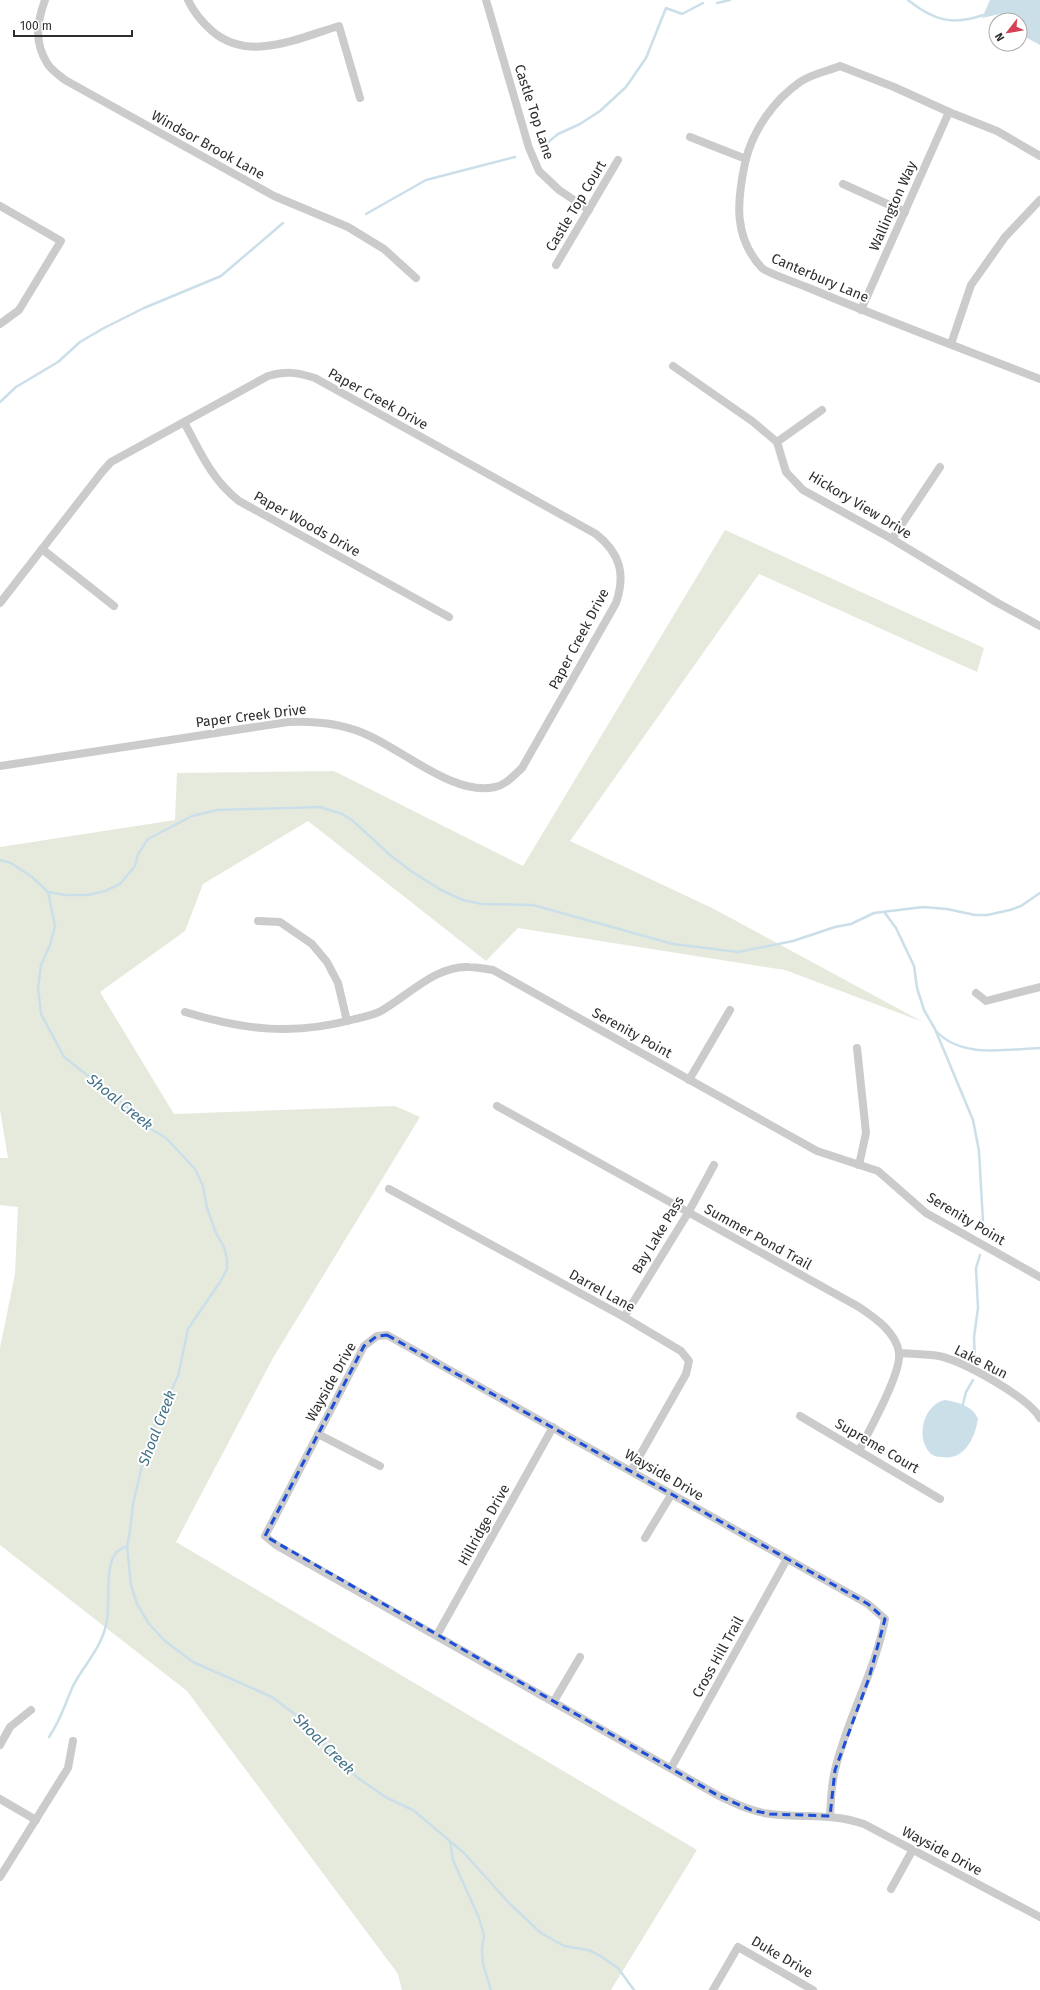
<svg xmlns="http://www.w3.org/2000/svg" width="1040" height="1990" font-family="'Fira Sans',sans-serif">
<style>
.green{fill:#e5eadd}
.water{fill:#cbdfe9}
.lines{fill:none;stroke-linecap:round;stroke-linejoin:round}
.stream{stroke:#cbdfe9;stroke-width:2.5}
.street{stroke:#cbcbcb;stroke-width:8}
.marked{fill:none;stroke:#1d4ed8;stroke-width:3;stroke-dasharray:8 5;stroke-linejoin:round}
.labels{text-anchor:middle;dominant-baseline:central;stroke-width:4;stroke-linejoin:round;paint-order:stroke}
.street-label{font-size:14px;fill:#2e2e2e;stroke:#fff}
.water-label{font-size:15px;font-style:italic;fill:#437389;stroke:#fff}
</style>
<rect width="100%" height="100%" fill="#fff"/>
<polygon class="green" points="725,530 984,648 977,672 759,574 570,841 714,909 923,1022 785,970 518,928 486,961 308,821 203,884 185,931 100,992 174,1114 395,1106 420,1117 273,1358 176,1542 697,1850 611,1990 402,1990 398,1974 187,1691 0,1545 0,1348 15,1274 18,1207 0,1205 0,1158 8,1158 0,1110 0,847 175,820 177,773 334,771 523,866"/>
<g class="water">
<polygon points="990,0 1040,0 1040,45 1020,34 1020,20 1008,20 1000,14 982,18"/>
<path d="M945,1400c13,2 28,6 33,19 -3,19 -14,42 -36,38 -5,0 -8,-1 -12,-4 -15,-16 -6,-49 15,-53z"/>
</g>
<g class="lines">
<g class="stream">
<path d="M908,0c25,20 44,26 75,15"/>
<polyline points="717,3 730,0"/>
<polyline points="541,148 558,134 580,124 600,111 626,87 646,58 666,8 682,14 703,3"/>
<polyline points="366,214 426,180 515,157"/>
<polyline points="0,402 16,387 58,362 80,342 104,328 144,308 221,276 283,223"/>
<polyline points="0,860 11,863 32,877 48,892 55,926 50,945 41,965 38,988 41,1014 64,1057 138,1115 146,1126 166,1138 195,1169 203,1186 207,1208 216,1233 224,1247 227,1259 227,1269 220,1282 188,1329 178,1376 156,1422 145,1453 133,1504 130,1531 127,1546 131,1585 137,1604 149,1624 165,1641 193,1662 272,1697 308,1724 336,1758 358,1778 387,1798 413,1810 464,1853 510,1904 541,1933 564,1946 588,1950 599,1955 618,1968 634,1990"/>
<polyline points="48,892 65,895 88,895 105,891 120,884 135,866 138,854 148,839 192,816 217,810 320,807 342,814 352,820 390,855 411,871 441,890 463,900 482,904 533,905 673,944 738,952 793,941 835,927 851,924 874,913 923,907 947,909 975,915 987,915 1010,910 1021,906 1040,893"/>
<polyline points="885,913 896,928 914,966 917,988 924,1010 935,1029 973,1120 979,1151 983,1222 986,1236"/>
<path d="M936,1031c26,28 70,18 104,17"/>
<polyline points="975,1362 974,1337 978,1308 976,1268 980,1255"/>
<polyline points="963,1404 966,1392 973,1380"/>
<path d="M49,1737c13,-19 16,-34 25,-53 11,-20 27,-36 32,-59 5,-20 -2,-58 10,-72 2,-3 7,-5 11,-7"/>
<polyline points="450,1841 453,1860 479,1918 484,1935 482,1949 483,1964 491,1990"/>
</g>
<g class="street">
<path d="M45,0c-8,22 -11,42 2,63 4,7 12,12 18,17l209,116 74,31 36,22 32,29"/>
<path d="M188,0c6,13 14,22 24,31 37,32 86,7 127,-5l21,72"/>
<polyline points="486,0 529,148 539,171 559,190 589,210"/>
<polyline points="690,137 746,159"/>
<path d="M1040,156l-43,-25 -48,-19 -55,-25 -54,-21c-12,5 -29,8 -40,16 -26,18 -48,49 -55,81 -8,38 -12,74 17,105 5,5 38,16 47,20 76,32 154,61 231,91"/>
<polyline points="843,184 905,212"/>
<polyline points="0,206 61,241 19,310 0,324"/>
<polyline points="556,265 618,160"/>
<polyline points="861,310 949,112"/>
<polyline points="951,344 971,285 1005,237 1040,200"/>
<polyline points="673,366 752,421 777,442 786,472 803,490 892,539 996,602 1040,626"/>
<path d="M184,422c16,30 28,58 55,79l210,116"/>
<polyline points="777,442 822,410"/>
<polyline points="892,539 940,467"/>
<polyline points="42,549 114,606"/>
<path d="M0,603l102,-131 9,-10 157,-86c19,-5 28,-4 47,2l281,156c24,19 30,40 20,69l-94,165c-8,7 -16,17 -27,19 -41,10 -94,-39 -132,-54 -24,-10 -50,-12 -75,-11l-288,44"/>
<polyline points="258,921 280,922 312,944 327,962 338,983 347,1021"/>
<polyline points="976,993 986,1001 1040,987"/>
<path d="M185,1012c59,18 109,24 170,7 8,-2 19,-4 26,-8 27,-15 55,-46 88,-44 8,0 16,2 24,3l324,181 61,20 48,42 114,64"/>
<polyline points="857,1048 866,1133 859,1165"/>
<polyline points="689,1080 730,1010"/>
<path d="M497,1106l362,201c16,11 36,24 40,45 3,21 -30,78 -40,99"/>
<polyline points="389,1189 624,1317 681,1351 689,1361 686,1374 631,1471"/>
<polyline points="624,1317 688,1213 714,1165"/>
<path d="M899,1353c13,1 27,1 40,3 24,5 89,41 101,62"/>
<polyline points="800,1416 940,1499"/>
<polyline points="318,1434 380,1466"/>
<polyline points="645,1538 671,1495"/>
<polyline points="437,1635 553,1427"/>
<polyline points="554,1701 580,1657"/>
<polyline points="0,1745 10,1727 31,1710"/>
<polyline points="671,1768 787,1559"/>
<polyline points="0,1799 36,1820"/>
<path d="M830,1816c1,-15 1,-30 5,-46 12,-52 40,-98 50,-151l-17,-15 -481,-269 -10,1 -13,10 -99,190 11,9 443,251c17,8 33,16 52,18 33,4 61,-1 93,10l176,93"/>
<polyline points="0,1877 68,1768 73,1741"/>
<polyline points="891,1889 912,1851"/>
<polyline points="713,1990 738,1947 813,1990"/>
</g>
</g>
<path class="marked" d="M387,1335l481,269 17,15 -16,59 -34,92 -5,46 -60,-2 -19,-4 -32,-14 -454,-260 99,-190 13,-10z"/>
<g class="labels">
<g class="street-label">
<text transform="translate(534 112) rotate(72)">Castle Top Lane</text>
<text transform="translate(208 145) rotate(29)">Windsor Brook Lane</text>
<text transform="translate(576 206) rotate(-59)">Castle Top Court</text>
<text transform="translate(893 206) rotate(-66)">Wallington Way</text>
<text transform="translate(820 278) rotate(23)">Canterbury Lane</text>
<text transform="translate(378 399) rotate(29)">Paper Creek Drive</text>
<text transform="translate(860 505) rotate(31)">Hickory View Drive</text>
<text transform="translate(307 524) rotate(29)">Paper Woods Drive</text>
<text transform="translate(579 639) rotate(-62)">Paper Creek Drive</text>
<text transform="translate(251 716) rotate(-7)">Paper Creek Drive</text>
<text transform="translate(632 1033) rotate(29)">Serenity Point</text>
<text transform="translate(966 1219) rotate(31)">Serenity Point</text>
<text transform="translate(658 1235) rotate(-59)">Bay Lake Pass</text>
<text transform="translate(758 1237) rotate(29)">Summer Pond Trail</text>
<text transform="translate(602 1291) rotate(29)">Darrel Lane</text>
<text transform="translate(981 1362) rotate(27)">Lake Run</text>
<text transform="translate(331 1382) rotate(-61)">Wayside Drive</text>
<text transform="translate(877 1446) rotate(30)">Supreme Court</text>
<text transform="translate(664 1475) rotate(30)">Wayside Drive</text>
<text transform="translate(484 1525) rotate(-61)">Hillridge Drive</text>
<text transform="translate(718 1657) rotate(-61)">Cross Hill Trail</text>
<text transform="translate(942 1851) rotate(28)">Wayside Drive</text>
<text transform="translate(782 1957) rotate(30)">Duke Drive</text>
</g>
<g class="water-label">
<text transform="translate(120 1102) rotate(39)">Shoal Creek</text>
<text transform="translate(157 1428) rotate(-69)">Shoal Creek</text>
<text transform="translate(324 1744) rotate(45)">Shoal Creek</text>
</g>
</g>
<g transform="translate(1008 32) rotate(239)"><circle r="19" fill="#ffffff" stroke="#ababab"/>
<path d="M0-3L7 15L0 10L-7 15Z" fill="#d63f54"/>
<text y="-6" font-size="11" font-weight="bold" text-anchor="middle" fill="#2e2e2e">N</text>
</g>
<path d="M14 30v6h118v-6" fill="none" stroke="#2e2e2e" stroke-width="2"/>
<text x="20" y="30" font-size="12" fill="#2e2e2e" stroke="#ffffff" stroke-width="3" paint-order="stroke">100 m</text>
</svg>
